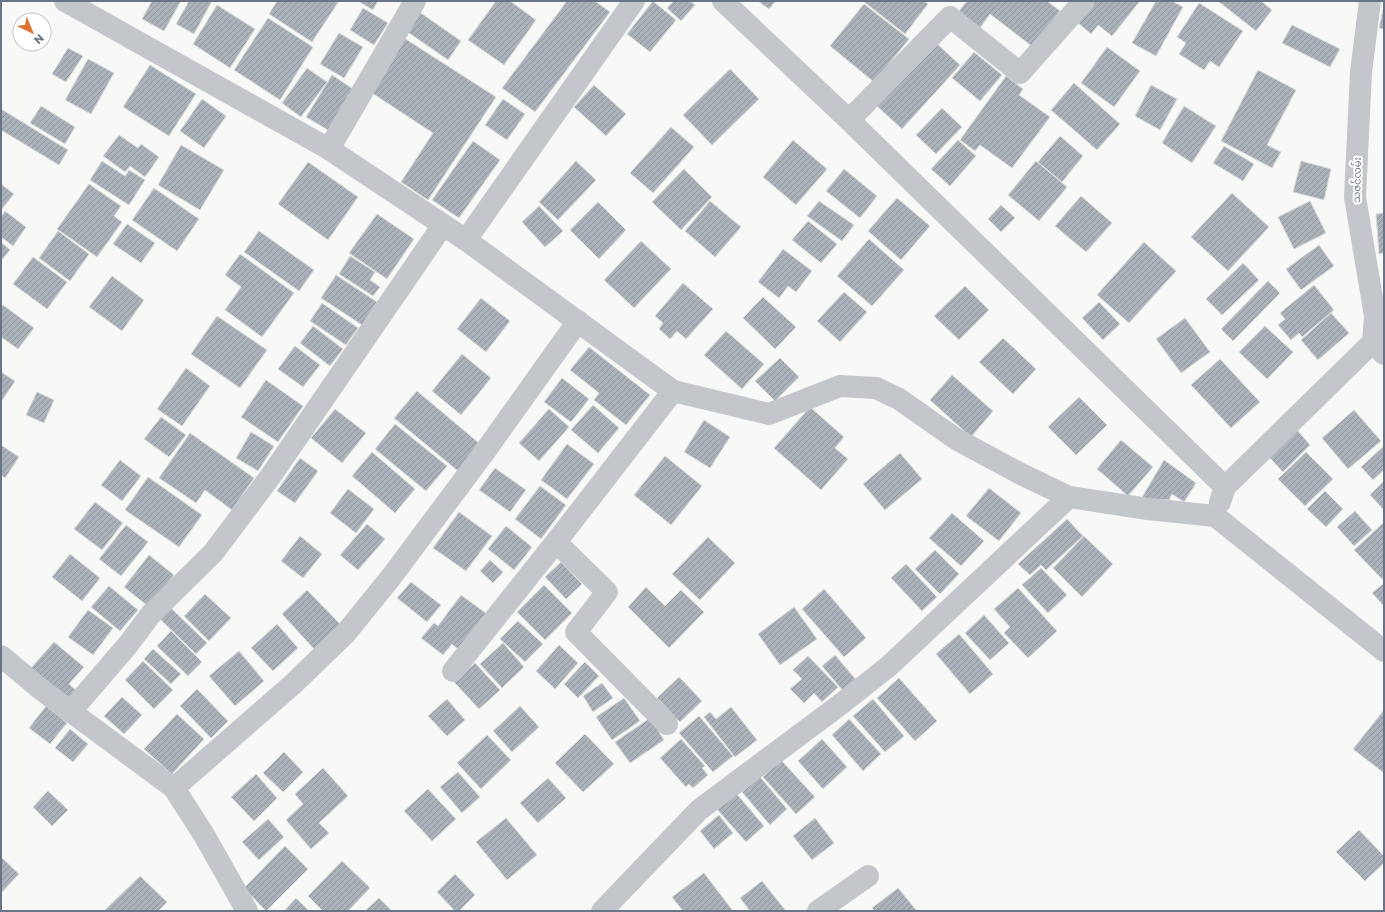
<svg xmlns="http://www.w3.org/2000/svg" width="1385" height="912" font-family="Poppins,'Noto Sans Myanmar',sans-serif">
<style>
.building{fill:url(#building-hatch);stroke:#dadbd9}
.lines{fill:none;stroke-linecap:round;stroke-linejoin:round}
.street{stroke:#c3c6ca;stroke-width:22}
.labels{text-anchor:middle;dominant-baseline:central;stroke-width:4;stroke-linejoin:round;paint-order:stroke}
.street-label{font-size:10px;fill:#697586;stroke:#fff}
</style>
<defs>
<pattern id="building-hatch" width="6" height="6" patternUnits="userSpaceOnUse"><rect width="6" height="6" fill="#abb2b9"/><path d="M-1 1l2-2M0 6l6-6M5 7l2-2" fill="none" stroke="#8f959c"/></pattern>
</defs>
<rect width="100%" height="100%" fill="#f8f9f7"/>
<g class="building">
<polygon points="152,1 181,1 164,31 142,19"/>
<polygon points="189,1 212,1 194,34 176,24"/>
<polygon points="277,1 339,1 312,42 269,14"/>
<polygon points="358,1 378,1 373,10"/>
<polygon points="496,1 510,1 536,20 504,65 468,40"/>
<polygon points="567,1 595,1 610,12 535,112 502,88"/>
<polygon points="653,1 676,20 650,52 627,34"/>
<polygon points="674,1 690,1 695,5 681,21 667,8"/>
<polygon points="758,1 776,1 769,9"/>
<polygon points="863,1 924,1 928,4 905,34"/>
<polygon points="967,1 1047,1 1060,11 1033,47 990,14 980,28 959,11"/>
<polygon points="1092,1 1140,1 1112,36 1098,25 1091,34 1076,21"/>
<polygon points="1156,1 1172,1 1183,7 1156,56 1132,43"/>
<polygon points="1218,1 1261,1 1272,10 1256,31"/>
<polygon points="1199,3 1243,31 1219,67 1210,61 1204,70 1179,54 1186,43 1177,37"/>
<polygon points="864,4 909,39 874,82 830,46"/>
<polygon points="217,5 255,29 230,68 193,44"/>
<polygon points="1384,5 1384,29 1379,28"/>
<polygon points="363,8 388,23 374,45 350,30"/>
<polygon points="415,9 461,41 448,60 402,28"/>
<polygon points="268,18 313,47 280,100 234,70"/>
<polygon points="1292,25 1340,49 1330,67 1282,43"/>
<polygon points="339,33 363,47 344,78 320,64"/>
<polygon points="404,38 496,97 428,200 401,182 433,133 369,91"/>
<polygon points="935,42 960,65 902,129 877,106"/>
<polygon points="1107,47 1140,71 1114,107 1081,83"/>
<polygon points="68,48 83,56 66,82 52,74"/>
<polygon points="974,52 1002,75 980,101 952,78"/>
<polygon points="88,59 114,73 91,114 65,100"/>
<polygon points="150,65 196,94 169,136 123,107"/>
<polygon points="307,68 327,82 301,117 282,103"/>
<polygon points="730,69 759,99 712,145 683,115"/>
<polygon points="1258,70 1296,90 1267,145 1281,152 1272,168 1221,141"/>
<polygon points="332,75 353,89 328,130 306,117"/>
<polygon points="1006,76 1023,89 1019,95 1050,117 1012,168 980,145 975,151 960,140"/>
<polygon points="1074,83 1120,124 1097,150 1051,110"/>
<polygon points="594,85 626,114 606,136 574,107"/>
<polygon points="1151,85 1177,99 1160,130 1135,116"/>
<polygon points="202,99 226,116 204,148 180,131"/>
<polygon points="503,99 525,114 507,140 485,125"/>
<polygon points="41,106 75,127 65,144 30,123"/>
<polygon points="1184,106 1216,126 1192,163 1162,143"/>
<polygon points="942,108 962,127 936,154 916,135"/>
<polygon points="1,109 68,150 59,165 1,130"/>
<polygon points="671,127 694,147 653,193 630,173"/>
<polygon points="119,135 138,148 141,144 159,157 145,177 130,166 125,172 103,156"/>
<polygon points="1060,136 1083,156 1062,182 1038,162"/>
<polygon points="793,140 827,169 796,205 763,177"/>
<polygon points="958,140 976,156 950,186 931,169"/>
<polygon points="473,141 500,160 459,218 432,200"/>
<polygon points="181,145 224,170 200,210 158,185"/>
<polygon points="1224,146 1254,164 1243,181 1213,163"/>
<polygon points="102,161 125,176 129,170 145,180 129,205 90,180"/>
<polygon points="576,161 596,180 558,220 539,202"/>
<polygon points="1036,161 1067,187 1039,221 1008,195"/>
<polygon points="1301,161 1331,169 1324,200 1293,192"/>
<polygon points="308,162 358,197 328,240 278,204"/>
<polygon points="684,169 712,197 681,230 652,202"/>
<polygon points="844,169 877,196 860,218 826,191"/>
<polygon points="1,184 14,194 1,210"/>
<polygon points="89,184 121,206 114,216 122,222 97,257 57,229"/>
<polygon points="154,188 199,219 177,251 132,220"/>
<polygon points="1232,193 1269,227 1228,271 1191,237"/>
<polygon points="1081,196 1112,223 1086,252 1055,226"/>
<polygon points="897,198 930,226 901,260 868,231"/>
<polygon points="710,201 741,227 715,257 685,231"/>
<polygon points="819,201 854,225 842,241 807,216"/>
<polygon points="1310,201 1326,233 1294,249 1278,217"/>
<polygon points="598,202 626,230 599,259 570,230"/>
<polygon points="1001,205 1015,218 1001,232 988,219"/>
<polygon points="539,206 563,231 545,247 522,222"/>
<polygon points="5,211 26,227 13,246 1,237 1,217"/>
<polygon points="1384,213 1384,253 1379,254 1376,214"/>
<polygon points="377,214 414,239 387,279 349,253"/>
<polygon points="808,221 837,244 821,263 792,240"/>
<polygon points="127,224 155,243 141,263 113,244"/>
<polygon points="58,231 89,254 70,281 39,258"/>
<polygon points="259,231 314,270 299,291 244,252"/>
<polygon points="869,239 904,270 872,306 837,276"/>
<polygon points="641,241 671,269 634,308 604,280"/>
<polygon points="1,242 10,250 1,261"/>
<polygon points="1144,242 1176,271 1129,323 1097,295"/>
<polygon points="1319,245 1334,266 1301,290 1286,269"/>
<polygon points="783,249 812,271 796,292 788,286 779,298 758,282"/>
<polygon points="240,254 294,293 262,337 225,310 241,287 225,275"/>
<polygon points="350,256 375,272 370,280 380,287 373,296 339,274"/>
<polygon points="33,257 67,282 47,309 13,284"/>
<polygon points="1243,263 1259,280 1222,315 1206,299"/>
<polygon points="336,275 377,302 362,325 321,298"/>
<polygon points="112,276 144,300 122,331 89,307"/>
<polygon points="1268,281 1280,293 1233,341 1221,329"/>
<polygon points="683,283 713,309 686,339 677,331 670,339 659,329 663,323 655,316"/>
<polygon points="1314,285 1334,310 1302,337 1299,333 1291,340 1278,325 1285,319 1280,313"/>
<polygon points="965,286 989,310 959,340 934,316"/>
<polygon points="844,292 867,312 840,342 817,321"/>
<polygon points="763,297 796,327 775,349 743,318"/>
<polygon points="481,298 510,321 486,352 457,329"/>
<polygon points="1099,302 1120,324 1103,340 1082,318"/>
<polygon points="322,303 358,328 346,345 310,321"/>
<polygon points="3,305 34,328 18,349 1,337 1,307"/>
<polygon points="1331,313 1349,333 1318,360 1301,340"/>
<polygon points="217,316 267,350 240,388 191,354"/>
<polygon points="1185,318 1210,352 1181,373 1156,339"/>
<polygon points="313,326 343,349 330,366 300,343"/>
<polygon points="1265,326 1293,352 1267,379 1239,352"/>
<polygon points="726,331 764,364 742,389 704,355"/>
<polygon points="1003,338 1036,369 1013,394 979,362"/>
<polygon points="295,346 320,365 303,387 278,369"/>
<polygon points="589,347 650,395 626,425 594,400 599,393 570,370"/>
<polygon points="462,354 491,378 461,415 432,391"/>
<polygon points="780,358 799,377 775,401 755,381"/>
<polygon points="1220,359 1260,402 1231,428 1191,385"/>
<polygon points="186,368 210,386 182,426 157,409"/>
<polygon points="1,372 15,381 1,402"/>
<polygon points="952,375 993,411 971,437 930,400"/>
<polygon points="562,378 589,399 571,422 544,402"/>
<polygon points="266,380 303,406 278,442 241,417"/>
<polygon points="417,391 480,444 458,471 394,418"/>
<polygon points="37,392 54,400 44,423 26,415"/>
<polygon points="1079,397 1107,425 1076,455 1048,427"/>
<polygon points="593,405 619,428 598,453 571,430"/>
<polygon points="810,407 844,437 835,448 848,459 821,490 774,448"/>
<polygon points="335,409 366,433 342,463 311,438"/>
<polygon points="549,409 569,427 539,461 519,443"/>
<polygon points="1354,410 1381,441 1348,469 1322,438"/>
<polygon points="161,417 186,435 169,457 144,439"/>
<polygon points="704,420 730,437 710,468 684,452"/>
<polygon points="395,424 447,466 426,491 375,449"/>
<polygon points="1297,430 1310,445 1283,472 1269,457"/>
<polygon points="251,432 274,446 258,471 236,458"/>
<polygon points="190,433 254,478 232,510 205,490 196,503 159,478"/>
<polygon points="1121,440 1153,467 1128,496 1097,469"/>
<polygon points="567,444 594,464 567,499 541,480"/>
<polygon points="1,445 19,457 5,478 1,475"/>
<polygon points="1384,446 1384,470 1373,480 1361,467"/>
<polygon points="372,452 415,489 395,513 352,476"/>
<polygon points="1306,452 1333,479 1305,506 1278,479"/>
<polygon points="900,453 922,479 885,510 863,484"/>
<polygon points="665,456 702,486 671,525 634,495"/>
<polygon points="300,458 318,471 295,503 277,491"/>
<polygon points="120,460 141,476 122,501 101,485"/>
<polygon points="1164,460 1196,483 1184,502 1172,494 1169,500 1141,499"/>
<polygon points="495,468 526,490 510,512 479,490"/>
<polygon points="148,477 202,515 179,547 125,510"/>
<polygon points="1384,481 1384,510 1370,495"/>
<polygon points="540,486 566,505 541,539 515,519"/>
<polygon points="989,488 1021,513 999,541 966,516"/>
<polygon points="348,489 374,509 356,533 330,513"/>
<polygon points="1325,491 1343,509 1326,527 1307,509"/>
<polygon points="95,502 123,523 102,550 74,529"/>
<polygon points="1355,511 1372,530 1354,546 1337,527"/>
<polygon points="459,512 492,536 466,571 433,548"/>
<polygon points="952,513 984,541 961,566 929,538"/>
<polygon points="1067,519 1083,536 1046,570 1041,565 1030,575 1018,564"/>
<polygon points="1383,523 1384,525 1384,577 1382,579 1354,550"/>
<polygon points="367,524 385,539 358,570 340,555"/>
<polygon points="126,525 148,542 121,576 99,559"/>
<polygon points="506,526 532,547 514,570 488,549"/>
<polygon points="300,536 322,554 303,578 281,561"/>
<polygon points="1084,536 1113,564 1082,597 1053,568"/>
<polygon points="708,537 735,563 700,600 672,574"/>
<polygon points="935,550 959,574 940,594 915,569"/>
<polygon points="70,554 100,578 82,601 52,577"/>
<polygon points="149,555 174,575 149,607 124,587"/>
<polygon points="490,560 503,572 493,583 480,571"/>
<polygon points="561,562 582,584 566,599 545,577"/>
<polygon points="906,564 937,597 922,611 891,578"/>
<polygon points="1041,568 1067,595 1048,613 1022,585"/>
<polygon points="411,582 441,605 427,622 397,598"/>
<polygon points="1384,583 1384,606 1372,593"/>
<polygon points="544,585 572,613 545,640 517,612"/>
<polygon points="109,586 138,610 120,631 91,607"/>
<polygon points="646,587 665,606 681,590 704,612 669,648 628,607"/>
<polygon points="1018,588 1057,631 1028,658 1004,633 1010,627 994,609"/>
<polygon points="824,589 866,638 844,657 802,609"/>
<polygon points="307,590 340,624 314,649 282,614"/>
<polygon points="205,594 231,618 209,641 184,616"/>
<polygon points="461,595 487,614 459,650 452,644 443,655 421,638 434,623 438,626"/>
<polygon points="169,606 207,643 196,654 158,617"/>
<polygon points="794,607 817,639 780,665 758,634"/>
<polygon points="88,610 113,628 93,655 68,637"/>
<polygon points="984,615 1009,643 990,660 965,633"/>
<polygon points="518,621 543,644 525,662 500,639"/>
<polygon points="277,624 298,648 273,671 251,648"/>
<polygon points="171,631 202,662 188,676 157,646"/>
<polygon points="959,634 993,674 970,694 936,654"/>
<polygon points="54,642 84,667 69,684 80,694 72,704 31,668"/>
<polygon points="503,643 524,667 502,688 480,664"/>
<polygon points="559,645 578,663 555,689 536,671"/>
<polygon points="153,649 181,674 171,684 144,659"/>
<polygon points="239,651 264,681 235,706 209,676"/>
<polygon points="835,655 857,681 844,692 822,666"/>
<polygon points="808,656 838,687 822,702 814,693 804,703 790,689 802,679 793,670"/>
<polygon points="143,661 173,690 154,709 125,680"/>
<polygon points="585,662 599,676 578,698 564,684"/>
<polygon points="475,663 500,690 479,709 454,682"/>
<polygon points="679,677 702,701 680,722 657,698"/>
<polygon points="899,678 937,721 915,741 877,698"/>
<polygon points="602,683 613,698 593,712 583,696"/>
<polygon points="197,689 228,721 211,738 180,706"/>
<polygon points="122,697 142,715 124,734 104,716"/>
<polygon points="624,698 640,721 612,740 596,717"/>
<polygon points="447,699 465,720 447,736 428,716"/>
<polygon points="873,699 904,736 885,752 853,716"/>
<polygon points="46,706 67,723 50,744 29,728"/>
<polygon points="520,706 539,727 512,752 493,731"/>
<polygon points="731,707 757,740 735,757 704,717 710,712 716,719"/>
<polygon points="1384,710 1384,773 1353,749"/>
<polygon points="177,714 204,739 172,774 144,749"/>
<polygon points="699,716 733,756 713,772 679,733"/>
<polygon points="650,718 664,740 630,763 615,742"/>
<polygon points="849,719 881,754 863,771 832,735"/>
<polygon points="70,729 88,744 73,762 55,748"/>
<polygon points="585,734 614,764 583,792 555,763"/>
<polygon points="487,735 511,760 481,789 457,763"/>
<polygon points="681,739 705,766 702,768 708,775 693,788 689,784 686,787 660,758"/>
<polygon points="822,739 847,767 823,789 798,761"/>
<polygon points="284,752 303,772 283,792 263,773"/>
<polygon points="781,760 815,797 796,814 763,777"/>
<polygon points="323,768 348,796 319,823 329,833 311,849 286,820 303,804 295,794"/>
<polygon points="458,772 480,797 462,813 440,787"/>
<polygon points="256,774 277,798 254,821 231,797"/>
<polygon points="760,777 787,809 770,825 742,792"/>
<polygon points="548,778 566,798 538,823 520,803"/>
<polygon points="428,789 456,819 432,841 404,811"/>
<polygon points="48,791 68,810 52,826 33,807"/>
<polygon points="735,792 764,826 746,842 716,808"/>
<polygon points="719,815 733,833 714,849 700,831"/>
<polygon points="506,818 537,855 507,880 476,842"/>
<polygon points="815,818 834,843 812,860 793,836"/>
<polygon points="268,819 284,837 259,860 242,842"/>
<polygon points="1359,830 1384,856 1384,863 1365,881 1336,852"/>
<polygon points="285,846 308,869 266,911 244,888"/>
<polygon points="1,857 19,874 1,893"/>
<polygon points="342,861 370,888 348,911 323,911 308,896"/>
<polygon points="704,873 733,911 683,911 672,897"/>
<polygon points="455,874 475,895 459,911 455,911 437,892"/>
<polygon points="140,876 167,902 158,911 104,911"/>
<polygon points="762,881 786,911 750,911 740,898"/>
<polygon points="898,888 917,911 875,911 872,908"/>
<polygon points="296,898 309,911 284,911"/>
<polygon points="379,898 392,911 365,911"/>
</g>
<g class="lines">
<g class="street">
<polyline points="65,1 329,149 466,240 673,391 556,542 453,671"/>
<polyline points="723,1 849,120 1225,487"/>
<polyline points="1370,1 1361,72 1355,197 1375,316 1373,342 1384,354"/>
<polyline points="849,120 950,17 1020,73 1084,1"/>
<polyline points="329,149 415,1"/>
<polyline points="466,240 634,1"/>
<polyline points="673,391 769,414 840,386 876,388 899,399 956,439 1021,474 1069,497 1148,509 1215,516 1384,651"/>
<polyline points="1220,502 1225,487 1373,342"/>
<polyline points="556,542 607,592 576,632 667,724"/>
<polyline points="1,656 43,691 174,788 204,835 247,911"/>
<polyline points="71,711 127,646 151,614 213,553 270,477 443,225"/>
<polyline points="174,788 292,685 345,634 392,576 486,450 578,321"/>
<polyline points="602,911 699,810 841,704 889,666 1069,497"/>
<polyline points="818,911 868,876"/>
</g>
</g>
<g class="labels">
<g class="street-label">
<text transform="translate(1357 180) rotate(-89)">သဇင်လမ်း</text>
</g>
</g>
<rect width="1385" height="912" fill="none" stroke="#697586" stroke-width="4"/>
<g transform="translate(32 32) rotate(136)"><circle r="19" fill="#ffffff" stroke="#c3c8cf"/>
<path d="M0-3L7 15L0 10L-7 15Z" fill="#dd7432"/>
<text y="-6" font-size="11" font-weight="bold" text-anchor="middle" fill="#697586">N</text>
</g>
</svg>
